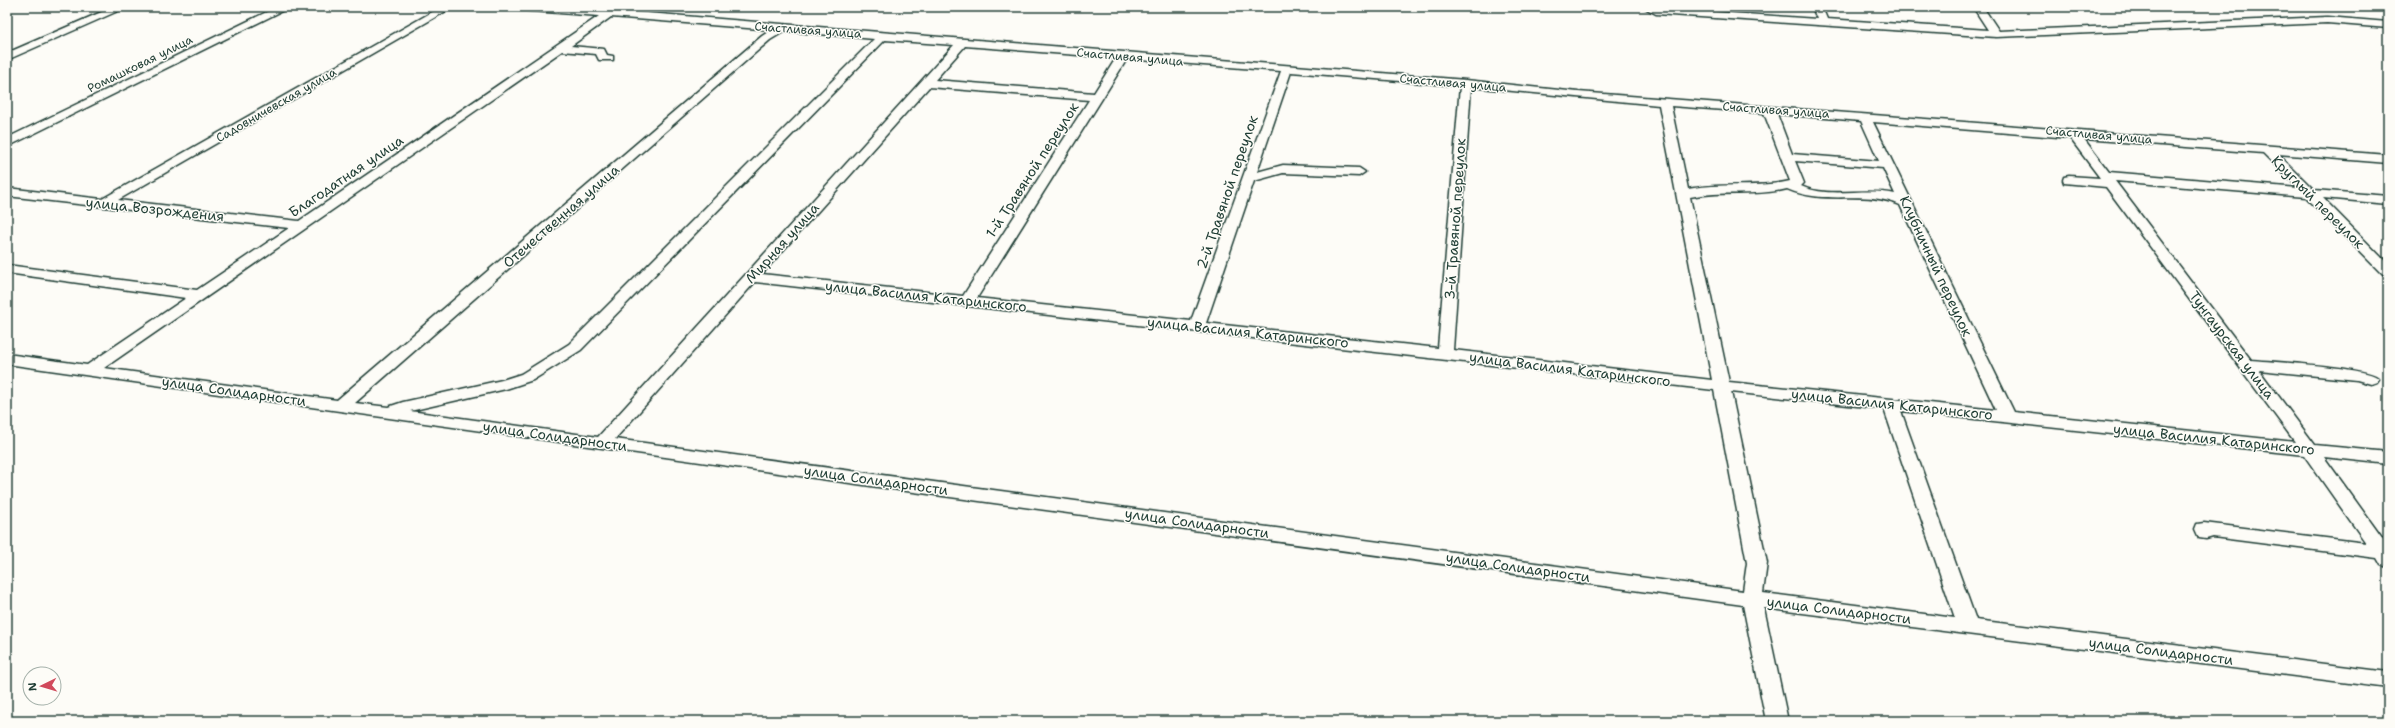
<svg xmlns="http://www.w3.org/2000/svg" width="2395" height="728" font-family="'Shantell Sans',sans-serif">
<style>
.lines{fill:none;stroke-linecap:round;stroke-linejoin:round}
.street-casing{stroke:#1f3d34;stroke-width:3}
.street{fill:#fdfcf7;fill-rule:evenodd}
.labels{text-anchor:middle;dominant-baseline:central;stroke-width:3;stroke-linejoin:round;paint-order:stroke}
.far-street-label{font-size:12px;fill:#1f3d34;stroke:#fdfcf7}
.street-label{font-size:14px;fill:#1f3d34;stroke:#fdfcf7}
</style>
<rect width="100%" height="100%" fill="#fdfcf7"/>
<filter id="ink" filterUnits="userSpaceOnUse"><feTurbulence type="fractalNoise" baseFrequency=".025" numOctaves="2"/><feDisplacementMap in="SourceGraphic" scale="8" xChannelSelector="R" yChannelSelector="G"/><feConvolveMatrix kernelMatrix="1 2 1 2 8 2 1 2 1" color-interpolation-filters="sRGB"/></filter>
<g filter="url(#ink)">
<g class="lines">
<defs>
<g id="street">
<polygon points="113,7 127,7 7,60 7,53"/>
<polygon points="277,7 290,7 7,147 7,138"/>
<path d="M441,7h12l-335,193 181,21 300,-205 -80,-6 -5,-3 97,3 855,70 112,12 810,63v8l-110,-9 36,36 74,6v8l-65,-6 65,66v12l-5,-1 -77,-78 -191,-16 136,179c20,2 120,7 128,19l-2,3 -6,2 -14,-4 -98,-10 56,75 73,7v12l-64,-7 64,89v21l-7,-2 -4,-7 -164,-21 -7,2 -7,-1 -4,-9 2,-5 7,-1 162,20 -62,-88 -403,-44 75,209 412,52v16l-624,-80 24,113h-22l-23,-116 -844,-115 -892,-126v-10l80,11 99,-67 -179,-25v-8l190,25 92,-62 -282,-32v-8l95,11zM611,17l160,13 -9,6 -425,364 -233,-32 458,-317 34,3 3,6h14v-4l-6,-1 -3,-6 -33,-3zM785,31l89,8 -305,305 -48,30 -19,6 -99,22 -15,5 -33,-4 415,-363zM885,40l69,5 -356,392 -188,-26 96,-22 27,-9 48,-30zM965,46l151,12 -22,35 -159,-13zM1127,59l154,12 -90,250 -214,-23zM1291,72l169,14 -22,262 -232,-25 48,-142 29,-8 76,3 6,-4 -6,-4 -76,-3 -26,7zM929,87l160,13 -126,196 -201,-22zM1471,87l188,18 53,275 -259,-30zM1671,106l93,7 26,68c-36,8 -68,1 -102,8zM1777,114l84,7 18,40 -87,-7zM1873,122l197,16 30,40 -31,-2 -5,1 -1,3 1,3 42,4 189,255 -281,-30zM2084,139l179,14 35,35 -189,-16zM1795,161l88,7 12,26c-30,-7 -66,5 -94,-8l3,-3zM1787,189c38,17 77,0 113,16l96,205 -267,-28 -39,-185c32,-7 65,0 97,-8zM755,282l959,108 33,173 -4,28 -1128,-152zM1731,392l153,17 71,209 -192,-25 4,-30z"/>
<polygon points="1643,7 1817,19 1812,7 1822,7 1827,19 1988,30 1973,7 1983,7 1999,31 2327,17 2388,22 2388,28 2327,23 1996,37 1656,14"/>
</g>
</defs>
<use href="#street" class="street-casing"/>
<use href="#street" class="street"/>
</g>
</g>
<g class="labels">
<g class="far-street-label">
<text transform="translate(808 30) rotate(4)">Счастливая улица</text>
<text transform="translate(1130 57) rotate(5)">Счастливая улица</text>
<text transform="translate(140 64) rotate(-26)">Ромашковая улица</text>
<text transform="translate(1453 83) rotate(5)">Счастливая улица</text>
<text transform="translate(276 105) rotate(-30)">Садовничевская улица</text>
<text transform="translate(1776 110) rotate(4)">Счастливая улица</text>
<text transform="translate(2099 135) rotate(5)">Счастливая улица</text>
</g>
<g class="street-label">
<text transform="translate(1032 170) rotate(-57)">1-й Травяной переулок</text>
<text transform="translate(346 176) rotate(-34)">Благодатная улица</text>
<text transform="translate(1227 192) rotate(-71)">2-й Травяной переулок</text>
<text transform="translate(2318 202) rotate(45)">Круглый переулок</text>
<text transform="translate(155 209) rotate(6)">улица Возрождения</text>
<text transform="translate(561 216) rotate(-41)">Отечественная улица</text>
<text transform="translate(1455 219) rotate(-86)">3-й Травяной переулок</text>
<text transform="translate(782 243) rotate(-48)">Мирная улица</text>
<text transform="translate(1936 266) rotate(65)">Клубничный переулок</text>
<text transform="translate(926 296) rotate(6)">улица Василия Катаринского</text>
<text transform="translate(1248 332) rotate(6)">улица Василия Катаринского</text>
<text transform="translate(2232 345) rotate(53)">Тунгаурская улица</text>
<text transform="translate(1570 369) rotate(7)">улица Василия Катаринского</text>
<text transform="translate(234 391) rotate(8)">улица Солидарности</text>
<text transform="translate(1892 404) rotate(6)">улица Василия Катаринского</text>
<text transform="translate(555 436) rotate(8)">улица Солидарности</text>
<text transform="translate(2214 439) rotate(6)">улица Василия Катаринского</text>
<text transform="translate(876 480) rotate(8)">улица Солидарности</text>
<text transform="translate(1197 523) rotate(8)">улица Солидарности</text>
<text transform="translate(1518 567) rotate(8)">улица Солидарности</text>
<text transform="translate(1839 610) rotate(7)">улица Солидарности</text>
<text transform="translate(2161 651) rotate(7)">улица Солидарности</text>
</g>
</g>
<rect width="2395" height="728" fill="none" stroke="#fdfcf7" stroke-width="24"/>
<rect x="12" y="12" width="2371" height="704" fill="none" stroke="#1f3d34" stroke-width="1.5" filter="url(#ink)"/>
<g transform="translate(42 686) rotate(265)"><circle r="19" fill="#fdfcf7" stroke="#a4b0a9"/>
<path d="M0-3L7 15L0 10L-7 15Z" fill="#d1495b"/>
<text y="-6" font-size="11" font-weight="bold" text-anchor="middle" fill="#1f3d34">N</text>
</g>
</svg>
